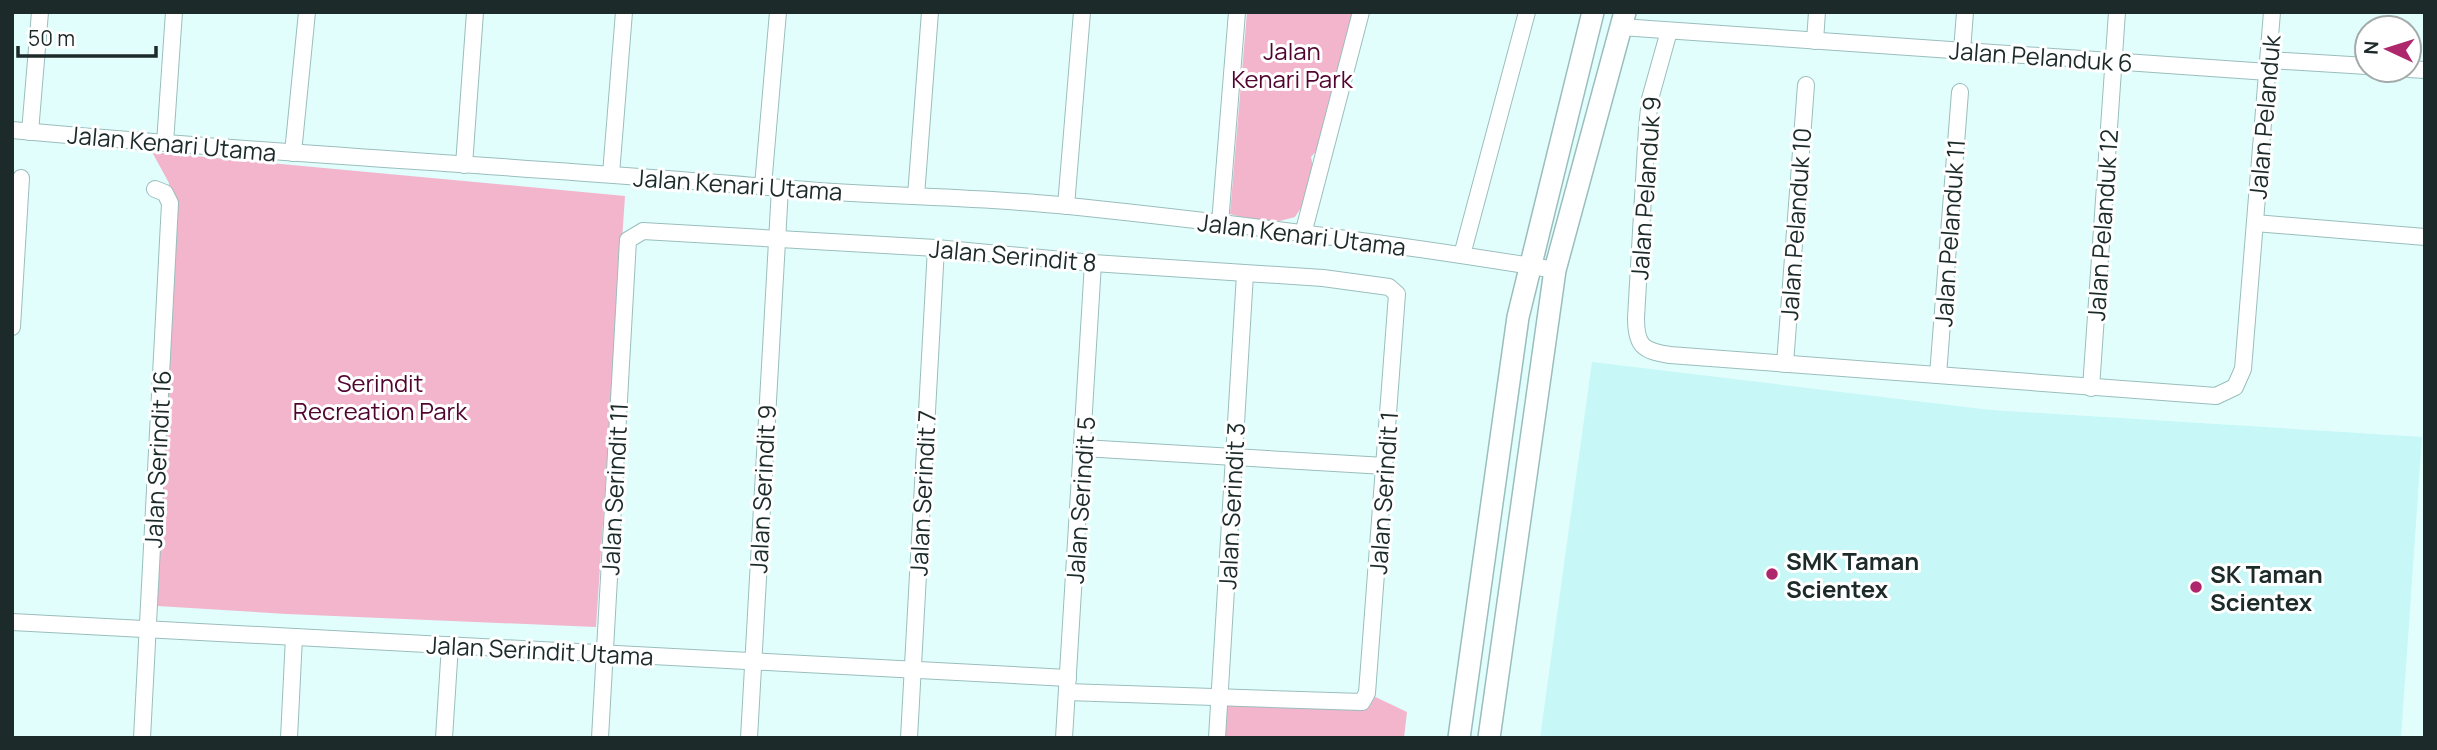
<svg xmlns="http://www.w3.org/2000/svg" width="2437" height="750" font-family="Manrope,sans-serif">
<style>
.built{fill:#c7f7f6}
.green{fill:#f2b5cc}
.lines{fill:none;stroke-linecap:round;stroke-linejoin:round}
.minor-casing{stroke:#9abebd;stroke-width:18}
.tertiary-casing{stroke:#9abebd;stroke-width:24}
.minor{stroke:#fff;stroke-width:16}
.tertiary{stroke:#fff;stroke-width:21}
.poi-dot{fill:#ae276d;stroke:#fff;stroke-width:2.5}
.labels{text-anchor:middle;dominant-baseline:central;stroke-width:6;stroke-linejoin:round;paint-order:stroke}
.park-label{font-size:24px;fill:#51042f;stroke:#fff}
.street-label{font-size:24px;fill:#1c2a2a;stroke:#fff}
.poi-label{font-size:24px;font-weight:bold;fill:#1c2a2a;stroke:#fff;text-anchor:start}
</style>
<rect width="100%" height="100%" fill="#e1fefd"/>
<polygon class="built" points="1592,362 1991,410 2422,437 2401,738 1540,738"/>
<g class="green">
<path d="M1247,12h110l-39,137 -7,8c7,28 -1,37 -16,60l-27,7 -38,-10z"/>
<polygon points="152,152 625,196 596,627 287,614 141,605 169,183"/>
<polygon points="1367,693 1407,712 1404,738 1217,738 1219,696 1353,703"/>
</g>
<g class="lines">
<defs>
<g id="minor">
<polyline points="1621,27 2268,72"/>
<path d="M1669,31l-19,68 -3,29 -11,190c0,28 7,33 34,37l546,41 19,-9 8,-18 29,-357"/>
<polyline points="1815,41 1817,12"/>
<polyline points="1962,51 1965,12"/>
<polyline points="2269,60 2367,66"/>
<polyline points="2409,69 2425,70"/>
<path d="M12,130c256,24 513,36 769,58 96,9 192,8 288,18 162,17 325,37 486,64"/>
<polyline points="30,132 40,12"/>
<polyline points="165,143 174,12"/>
<polyline points="293,153 307,12"/>
<polyline points="464,165 475,12"/>
<polyline points="611,174 624,12"/>
<polyline points="763,186 778,12"/>
<polyline points="916,196 930,12"/>
<polyline points="1066,206 1082,12"/>
<polyline points="1220,223 1237,12"/>
<polyline points="2255,223 2425,237"/>
<polyline points="1303,234 1361,12"/>
<polyline points="1462,255 1527,12"/>
<polyline points="12,327 21,178"/>
<polyline points="1785,364 1806,85"/>
<polyline points="1938,375 1960,92"/>
<polyline points="2091,388 2117,12"/>
<polyline points="1083,448 1385,466"/>
<polyline points="12,622 1068,678"/>
<polyline points="142,738 170,203 165,193 155,189"/>
<polyline points="289,738 294,637"/>
<polyline points="444,738 450,645"/>
<polyline points="600,738 628,240 643,231 936,248 1093,263 1323,278 1389,287 1397,294 1367,693 1362,702 1067,692"/>
<polyline points="749,738 780,188"/>
<polyline points="909,738 936,248"/>
<polyline points="1064,738 1093,263"/>
<polyline points="1217,738 1245,274"/>
</g>
<g id="tertiary">
<polyline points="1459,738 1518,317 1593,12"/>
<polyline points="1489,738 1555,270 1625,12"/>
</g>
</defs>
<use href="#minor" class="minor-casing"/>
<use href="#tertiary" class="tertiary-casing"/>
<use href="#minor" class="minor"/>
<use href="#tertiary" class="tertiary"/>
</g>
<g class="poi-dot">
<circle cx="1772" cy="574" r="7"/>
<circle cx="2196" cy="587" r="7"/>
</g>
<g class="labels">
<g class="park-label">
<text x="1292" y="50">Jalan<tspan x="1292" dy="28">Kenari Park</tspan></text>
<text x="380" y="382">Serindit<tspan x="380" dy="28">Recreation Park</tspan></text>
</g>
<g class="street-label">
<text transform="translate(2041 56) rotate(4)">Jalan Pelanduk 6</text>
<text transform="translate(2264 117) rotate(-85)">Jalan Pelanduk</text>
<text transform="translate(172 143) rotate(5)">Jalan Kenari Utama</text>
<text transform="translate(738 184) rotate(4)">Jalan Kenari Utama</text>
<text transform="translate(1645 188) rotate(-86)">Jalan Pelanduk 9</text>
<text transform="translate(1795 224) rotate(-86)">Jalan Pelanduk 10</text>
<text transform="translate(2102 225) rotate(-86)">Jalan Pelanduk 12</text>
<text transform="translate(1949 233) rotate(-86)">Jalan Pelanduk 11</text>
<text transform="translate(1302 234) rotate(7)">Jalan Kenari Utama</text>
<text transform="translate(1013 255) rotate(5)">Jalan Serindit 8</text>
<text transform="translate(157 459) rotate(-87)">Jalan Serindit 16</text>
<text transform="translate(614 489) rotate(-87)">Jalan Serindit 11</text>
<text transform="translate(762 489) rotate(-87)">Jalan Serindit 9</text>
<text transform="translate(922 493) rotate(-87)">Jalan Serindit 7</text>
<text transform="translate(1383 493) rotate(-86)">Jalan Serindit 1</text>
<text transform="translate(1080 500) rotate(-86)">Jalan Serindit 5</text>
<text transform="translate(1231 506) rotate(-87)">Jalan Serindit 3</text>
<text transform="translate(540 650) rotate(3)">Jalan Serindit Utama</text>
</g>
<g class="poi-label">
<text x="1786" y="560">SMK Taman<tspan x="1786" dy="28">Scientex</tspan></text>
<text x="2210" y="573">SK Taman<tspan x="2210" dy="28">Scientex</tspan></text>
</g>
</g>
<rect width="2437" height="750" fill="none" stroke="#1c2a2a" stroke-width="28"/>
<g transform="translate(2388 49) rotate(274)"><circle r="33" fill="#ffffff" stroke="#a4aaaa" stroke-width="2"/>
<path d="M0-5L12 26L0 18L-12 26Z" fill="#ae276d"/>
<text y="-10" font-size="19" font-weight="bold" text-anchor="middle" fill="#1c2a2a">N</text>
</g>
<path d="M18 46v10h138v-10" fill="none" stroke="#1c2a2a" stroke-width="3.5"/>
<text x="28" y="46" font-size="21" fill="#1c2a2a" stroke="#ffffff" stroke-width="5" paint-order="stroke">50 m</text>
</svg>
